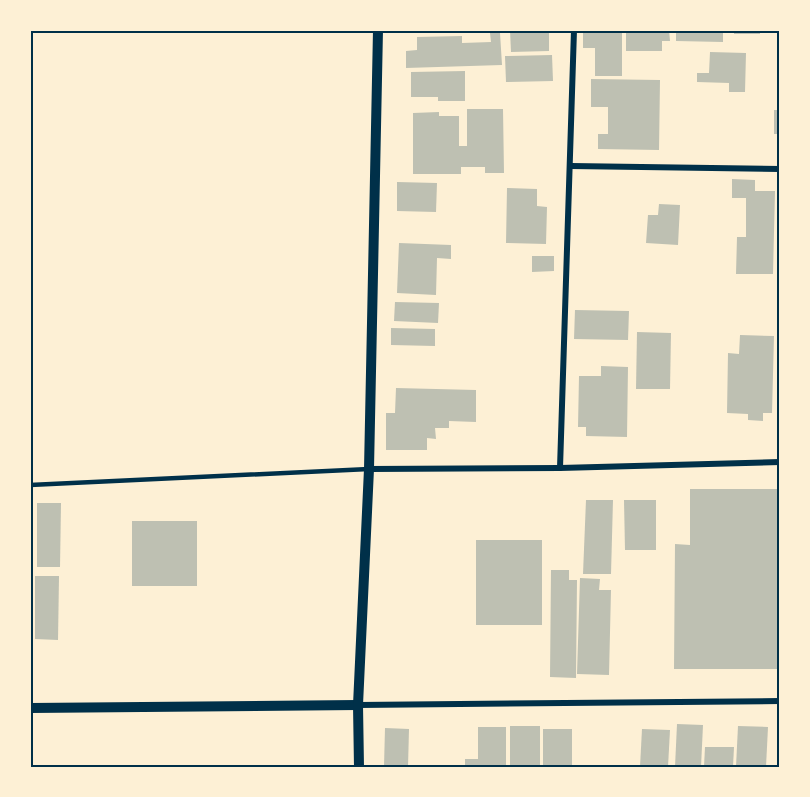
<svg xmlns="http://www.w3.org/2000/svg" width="810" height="797" font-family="Arial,sans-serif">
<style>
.building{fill:#bec0b2}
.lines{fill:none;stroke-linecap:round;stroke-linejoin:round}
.service{stroke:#003049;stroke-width:4.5}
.minor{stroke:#003049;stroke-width:6}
.tertiary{stroke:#003049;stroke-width:10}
.neatline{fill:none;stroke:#003049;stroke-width:2}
</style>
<rect width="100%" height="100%" fill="#fdf0d5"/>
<g class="building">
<polygon points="510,30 549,30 549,51 511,52"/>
<polygon points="583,30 622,30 622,76 595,76 595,48 583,48"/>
<polygon points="626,30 669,30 670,41 662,41 662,51 626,51"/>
<polygon points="676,30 723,30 723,42 676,41"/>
<rect x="734" y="30" width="26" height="4"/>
<polygon points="490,33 500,33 502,65 406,68 406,51 417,50 417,37 462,36 462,43 491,42"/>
<polygon points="710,52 746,53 745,92 729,92 729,83 697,82 697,73 709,73"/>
<polygon points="552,55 553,81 506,82 505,56"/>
<polygon points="465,71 465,101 438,101 438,97 411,97 411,72"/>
<polygon points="591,79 660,80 659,150 598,149 598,134 608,134 608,107 591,107"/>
<polygon points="467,109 503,109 504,173 485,173 485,167 461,167 461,174 413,174 413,113 439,112 439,116 459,116 459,146 467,146"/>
<rect x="774" y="110" width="6" height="24"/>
<polygon points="732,179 755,180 755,191 775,191 773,274 736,274 737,237 746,237 746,198 732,198"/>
<polygon points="397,182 437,183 436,212 397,211"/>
<polygon points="507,188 537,189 537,206 547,207 546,244 506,243"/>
<polygon points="659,204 680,205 678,245 646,243 648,215 658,215"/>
<polygon points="399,243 451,245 451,259 437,258 436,295 397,293"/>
<polygon points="532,256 554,256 554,271 532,272"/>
<polygon points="395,302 439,303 438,323 394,321"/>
<polygon points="575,310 629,311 628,340 574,339"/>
<polygon points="391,328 435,329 435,346 391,345"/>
<polygon points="637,332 671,333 670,389 636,389"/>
<polygon points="740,335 774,336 772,413 763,413 763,421 748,420 748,414 727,413 728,353 739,354"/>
<polygon points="601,366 628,367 627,437 586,436 586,427 578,427 579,376 601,376"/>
<polygon points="396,388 476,390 476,422 449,421 449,428 435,428 436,439 427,438 427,450 386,450 386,413 395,413"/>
<polygon points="690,489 780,489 780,669 674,669 675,544 690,545"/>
<polygon points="586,500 613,500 611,574 583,574"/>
<polygon points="624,500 656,500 656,550 625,550"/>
<polygon points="37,503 61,503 60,567 37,567"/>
<rect x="132" y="521" width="65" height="65"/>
<rect x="476" y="540" width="66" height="85"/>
<polygon points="551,570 569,570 569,580 577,580 576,678 550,677"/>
<polygon points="35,576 59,576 58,640 35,639"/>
<polygon points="580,578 600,579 599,590 611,590 609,675 577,674"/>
<polygon points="677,724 703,725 701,767 675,767"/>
<rect x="510" y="726" width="30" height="41"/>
<polygon points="738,726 768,727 766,767 736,767"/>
<polygon points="478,727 506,727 506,767 465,767 465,759 478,759"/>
<polygon points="385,728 409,729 408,767 384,767"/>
<rect x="543" y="729" width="29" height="38"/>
<polygon points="642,729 670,730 668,767 640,767"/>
<polygon points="705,747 734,747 733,767 704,767"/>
</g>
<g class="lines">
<polyline class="service" points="30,485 369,469"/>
<g class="minor">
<polyline points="571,166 780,169"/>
<polyline points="560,468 574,30"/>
<polyline points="369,469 560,468 780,462"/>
<polyline points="358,705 780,701"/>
</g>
<g class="tertiary">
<polyline points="30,708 358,705"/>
<polyline points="359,767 358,705 369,469 378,30"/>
</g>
</g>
<rect width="810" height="797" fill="none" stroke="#fdf0d5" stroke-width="63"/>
<rect x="32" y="32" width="746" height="734" class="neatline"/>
</svg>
